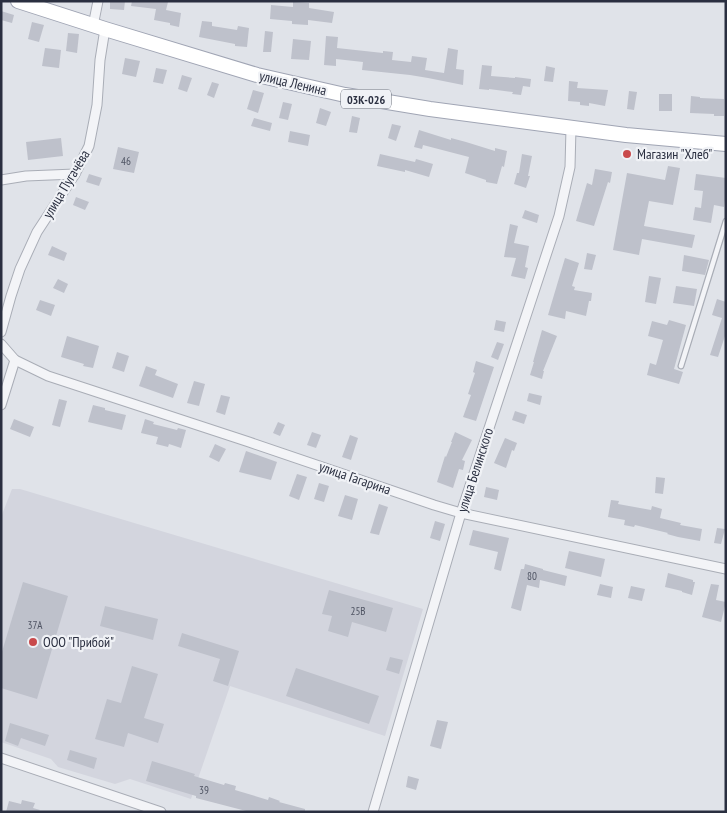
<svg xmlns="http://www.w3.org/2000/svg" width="727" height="813" font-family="'PT Sans Narrow',sans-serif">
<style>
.built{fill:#d3d5de}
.building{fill:#bec1cb}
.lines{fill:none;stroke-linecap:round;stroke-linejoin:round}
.service-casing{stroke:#a9adb6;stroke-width:7}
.minor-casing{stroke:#a9adb6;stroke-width:11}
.primary-casing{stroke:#a0a5b4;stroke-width:16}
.service{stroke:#f3f4f7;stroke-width:4.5}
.minor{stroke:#f3f4f7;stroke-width:9}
.primary{stroke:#fff;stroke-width:14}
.poi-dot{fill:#c94a4c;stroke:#f0f2f6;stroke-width:2}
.labels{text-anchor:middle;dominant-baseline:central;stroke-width:4.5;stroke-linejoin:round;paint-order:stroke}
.number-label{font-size:11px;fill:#4f5463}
.shield{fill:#f0f2f6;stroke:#656a77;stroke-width:1}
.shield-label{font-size:12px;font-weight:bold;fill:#2a2f40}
.street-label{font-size:14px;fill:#2a2f40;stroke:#f0f2f6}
.poi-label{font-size:14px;fill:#2a2f40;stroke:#f0f2f6;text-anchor:start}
</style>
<rect width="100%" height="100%" fill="#e0e3e9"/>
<polygon class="built" points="12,489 20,489 423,609 385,736 230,686 191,799 130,779 115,784 58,767 51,759 1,742 1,517"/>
<g class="building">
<polygon points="110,1 125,1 124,10 110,9"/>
<polygon points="132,1 161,1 168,2 166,10 181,13 179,27 170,25 170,23 154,20 156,9 131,6"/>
<polygon points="293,2 309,3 309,8 334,12 332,23 308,20 308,25 292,24 292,21 270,19 271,5 293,7"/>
<polygon points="1,11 14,15 12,23 1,20"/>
<polygon points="202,21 212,22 212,26 237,30 238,26 249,28 247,47 235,46 235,44 199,37"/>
<polygon points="32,22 44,25 39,42 28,39"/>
<polygon points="265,31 273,32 271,52 263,52"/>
<polygon points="68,33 79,34 77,53 66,51"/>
<polygon points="326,36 338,37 337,48 383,53 383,51 393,52 392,60 411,62 412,56 427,58 425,70 444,73 448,48 458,50 456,69 464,70 463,85 428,78 410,75 362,70 363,62 336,59 336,66 324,65"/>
<polygon points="293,39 311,41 309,60 291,59"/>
<polygon points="45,48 61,50 59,68 42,66"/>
<polygon points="125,58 140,61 136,77 122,74"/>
<polygon points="482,65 492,66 491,76 515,78 515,77 531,79 530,87 523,86 521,95 512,94 513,92 489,89 489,90 479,89"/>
<polygon points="546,66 555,68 553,82 544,81"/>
<polygon points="156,68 167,70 163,84 153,82"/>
<polygon points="182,75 192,78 187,92 178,89"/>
<polygon points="569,81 578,82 577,88 608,90 605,106 589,103 589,106 580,105 580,102 568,101"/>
<polygon points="212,82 219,84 214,98 207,95"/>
<polygon points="253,90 264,93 258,113 247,109"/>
<polygon points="629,91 637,92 634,110 627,109"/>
<rect x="659" y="94" width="13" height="17"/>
<polygon points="691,96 700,97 700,98 724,99 724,116 714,116 714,114 690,113"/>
<polygon points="283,102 292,104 288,120 279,118"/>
<polygon points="320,108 331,112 326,126 316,123"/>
<polygon points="352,116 360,118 357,133 349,132"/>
<polygon points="254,118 272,123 270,131 251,126"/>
<polygon points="392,124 401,126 396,141 388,138"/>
<polygon points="419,130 451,140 451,138 466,142 495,151 495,148 507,151 504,167 502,166 497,184 486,182 486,180 465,173 469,157 423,145 422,149 414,147"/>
<polygon points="290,131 310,135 308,146 288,142"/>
<polygon points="61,138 63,156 28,160 26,142"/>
<polygon points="118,147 139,152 134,173 113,169"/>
<polygon points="380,154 415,162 416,159 433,164 429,177 405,170 405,172 377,166"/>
<polygon points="522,154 532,156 528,176 530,176 526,188 514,184 517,173 519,173"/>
<polygon points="668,166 680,168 673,205 649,201 644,226 695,235 692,248 642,239 639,255 613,250 627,173 665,180"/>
<polygon points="595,169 612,172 610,183 608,182 594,226 576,221 587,183 592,185"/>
<polygon points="89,174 102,178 99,186 86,182"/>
<polygon points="696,174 726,178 726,193 724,207 714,205 711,223 693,220 695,207 701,208 703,191 694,190"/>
<polygon points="76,197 89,202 85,210 73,205"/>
<polygon points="525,210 539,215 537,223 522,218"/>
<polygon points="510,224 518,226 514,243 529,246 525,267 528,268 525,279 511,276 516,258 504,257"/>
<polygon points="52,246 67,253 64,261 48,255"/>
<polygon points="587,253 596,255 592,270 584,269"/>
<polygon points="684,255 709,260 705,275 682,271"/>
<polygon points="565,258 579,263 572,286 575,287 574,290 592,293 591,301 589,301 586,316 566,311 565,319 548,315"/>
<polygon points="649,276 661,278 656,304 645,302"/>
<polygon points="58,279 68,284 64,293 53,288"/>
<polygon points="676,286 697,289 694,306 673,303"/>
<polygon points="717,299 726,302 726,333 718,357 710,355 722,318 712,315"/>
<polygon points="40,300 55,305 51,316 36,310"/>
<polygon points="496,320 506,322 504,332 494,330"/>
<polygon points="669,320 686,325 674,369 683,372 679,384 647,375 650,363 656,365 663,340 648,336 652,321 667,325"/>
<polygon points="542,330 557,336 543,371 544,371 542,379 530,375 534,362 533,362"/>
<polygon points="67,336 99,346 93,368 83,366 84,364 61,357"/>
<polygon points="497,342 504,344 498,360 491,357"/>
<polygon points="117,352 129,356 124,372 112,368"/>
<polygon points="476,361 494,367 476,421 463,417 471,395 468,394 475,373 473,372"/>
<polygon points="146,366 157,370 155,375 178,384 173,398 139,386"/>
<polygon points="194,381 205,384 199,406 187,403"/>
<polygon points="529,393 542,396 540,405 527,401"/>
<polygon points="221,395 230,397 225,415 216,412"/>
<polygon points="59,399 67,401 60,427 52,425"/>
<polygon points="93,405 105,408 105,410 126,415 122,430 88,422"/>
<polygon points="515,411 527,415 524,424 512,420"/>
<polygon points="14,419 34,427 30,437 10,429"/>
<polygon points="145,419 154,422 153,424 177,430 178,428 186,430 181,448 169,444 168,447 156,444 158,437 141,433"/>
<polygon points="278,422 285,425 280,436 273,433"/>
<polygon points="312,432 321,435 316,448 307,445"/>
<polygon points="455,432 472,440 462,460 465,461 463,470 459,469 453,488 437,482 445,456 446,457 452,442 451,442"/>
<polygon points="350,435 358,438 351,460 342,457"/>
<polygon points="505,438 517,443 514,451 512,450 506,468 494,463"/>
<polygon points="215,444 226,449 219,462 209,457"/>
<polygon points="246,451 277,462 271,480 239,472"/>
<polygon points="297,474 307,477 299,500 289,496"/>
<polygon points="656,477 665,478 663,494 655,493"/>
<polygon points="319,483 329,486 324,502 314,499"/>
<polygon points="486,487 499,490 497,500 484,497"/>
<polygon points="345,495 358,499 352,520 338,516"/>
<polygon points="611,500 619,501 618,504 651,510 652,506 662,509 660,518 681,523 680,525 702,529 700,541 678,537 667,534 668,533 635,525 634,527 624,525 625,520 608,517"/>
<polygon points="379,504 388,507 379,535 370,533"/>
<polygon points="435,521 445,524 440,541 430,538"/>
<polygon points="717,528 725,529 721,544 714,543"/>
<polygon points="473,530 509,538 501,571 494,569 498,552 469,545"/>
<polygon points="569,551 605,559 601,577 565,568"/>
<polygon points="525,564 543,569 543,570 567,576 565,586 540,580 539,588 527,585 521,611 511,608 521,569 524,569"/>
<polygon points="668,573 693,580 693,582 695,582 692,595 682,592 682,591 665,587"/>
<polygon points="23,582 68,596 37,699 1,688 1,655"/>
<polygon points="600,584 613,587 611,598 597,595"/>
<polygon points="711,584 719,585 716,600 726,602 721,622 702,617"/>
<polygon points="631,586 645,589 642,601 628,598"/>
<polygon points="329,590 393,608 386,632 352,622 348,637 328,631 332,616 322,614"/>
<polygon points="105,606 158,619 153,640 100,626"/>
<polygon points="182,633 239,651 228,686 213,681 220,659 178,646"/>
<polygon points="390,657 403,660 399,674 386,670"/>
<polygon points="132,666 158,674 144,718 164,724 158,743 128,733 124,747 95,739 107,699 121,703"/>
<polygon points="296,668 379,696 369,724 286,696"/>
<polygon points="437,720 448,722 441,749 430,746"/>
<polygon points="10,723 49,735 45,746 21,738 18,746 5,741"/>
<polygon points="70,750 97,758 94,769 67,760"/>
<polygon points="152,761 195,774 194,776 224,785 225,783 236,786 235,790 268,800 269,797 280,801 279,802 305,809 305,812 250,812 196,798 196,796 146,781"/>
<polygon points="408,776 419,779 416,790 406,787"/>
<polygon points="22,800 35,803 33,808 40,810 39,812 6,812 9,801 21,804"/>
</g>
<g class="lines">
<defs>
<polyline id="service" points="681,366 726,221"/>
<g id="minor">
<polyline points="93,26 98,1"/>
<polyline points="1,180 26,176 75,174"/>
<polyline points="1,332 11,296 20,269 37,232 75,174 89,146 97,105 100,60 105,29"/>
<polyline points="1,344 15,360 48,376 249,442 434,505 461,513 726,569"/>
<polyline points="1,405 15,360"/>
<polyline points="1,758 161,812"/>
<polyline points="373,812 461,513 559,216 570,167 571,128"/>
</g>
<polyline id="primary" points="18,1 105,29 257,75 345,95 430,109 626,135 726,144"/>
</defs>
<use href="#service" class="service-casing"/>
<use href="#minor" class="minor-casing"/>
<use href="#primary" class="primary-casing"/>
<use href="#service" class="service"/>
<use href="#minor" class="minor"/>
<use href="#primary" class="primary"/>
</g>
<g class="poi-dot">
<circle cx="627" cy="154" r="5"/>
<circle cx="33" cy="642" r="5"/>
</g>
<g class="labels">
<g class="number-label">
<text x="126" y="161">46</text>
<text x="532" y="576">80</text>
<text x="358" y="611">25В</text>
<text x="35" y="625">37А</text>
<text x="204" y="790">39</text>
</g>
<rect class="shield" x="341" y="89.5" width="50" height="19" rx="4"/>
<g class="shield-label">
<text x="366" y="99">03К-026</text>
</g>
<g class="street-label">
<text transform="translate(293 83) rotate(13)">улица Ленина</text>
<text transform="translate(66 184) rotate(-59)">улица Пугачёва</text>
<text transform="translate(475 470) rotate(-72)">улица Белинского</text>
<text transform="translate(355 478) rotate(19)">улица Гагарина</text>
</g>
<g class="poi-label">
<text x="637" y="154">Магазин "Хлеб"</text>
<text x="43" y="642">ООО "Прибой"</text>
</g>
</g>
<rect width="727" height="813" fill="none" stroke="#2a2f40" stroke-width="5"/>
</svg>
